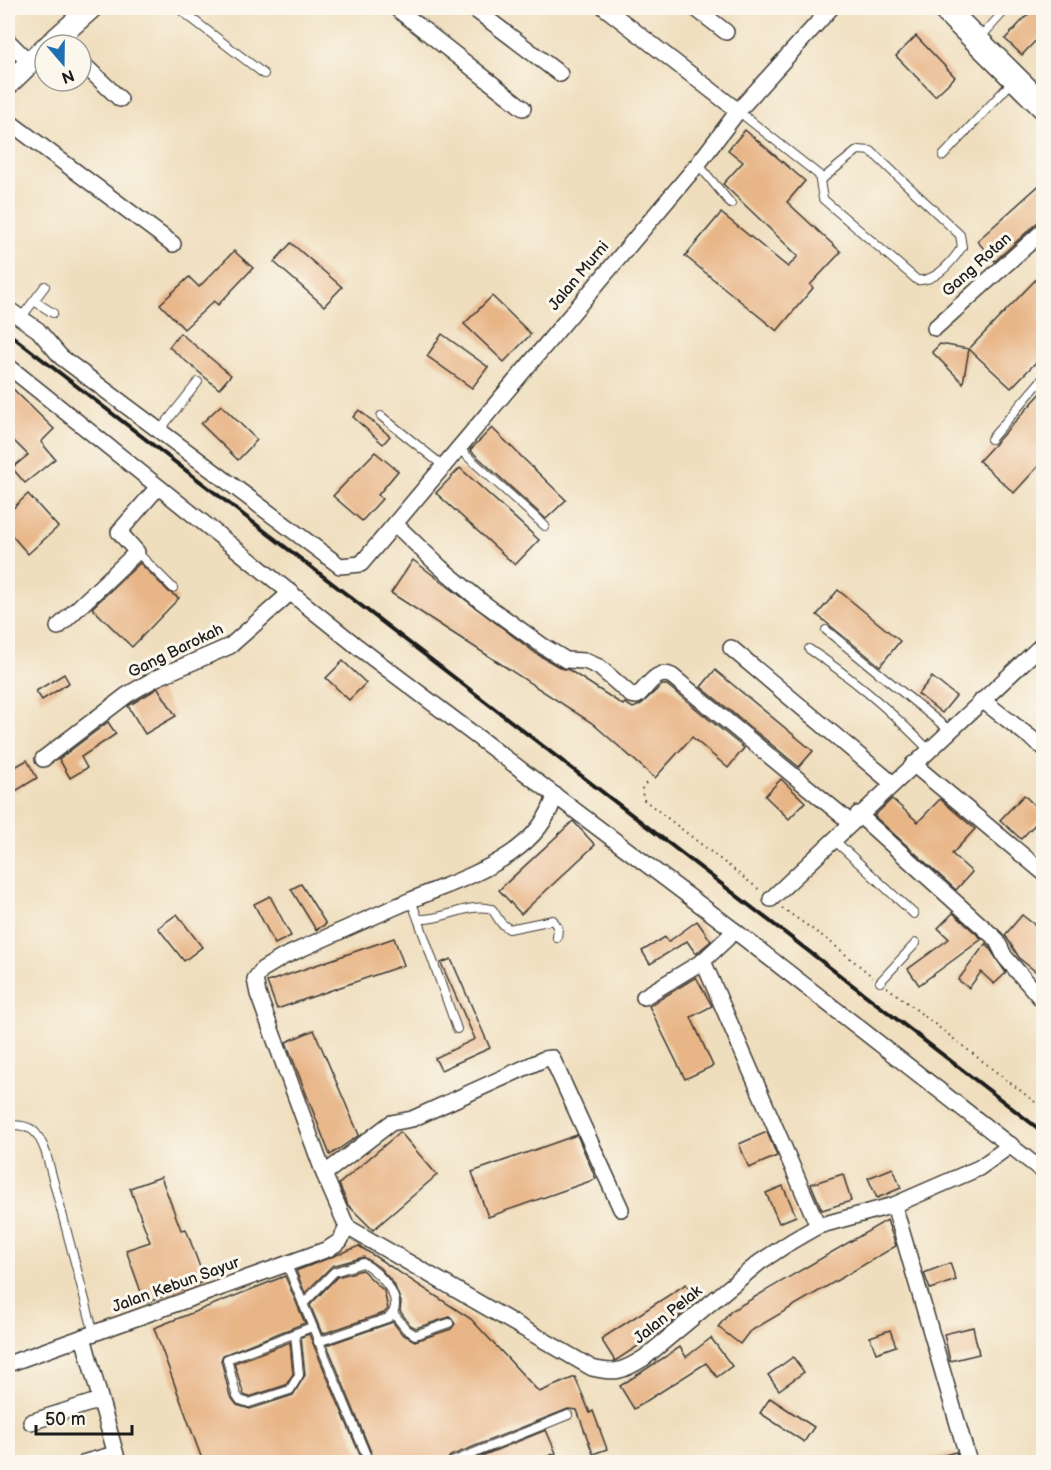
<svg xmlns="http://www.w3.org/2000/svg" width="1051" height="1470" font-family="'Balsamiq Sans',sans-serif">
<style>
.building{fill:#e8b587}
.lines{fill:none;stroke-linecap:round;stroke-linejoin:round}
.service-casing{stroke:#3c3934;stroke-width:10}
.minor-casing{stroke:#3c3934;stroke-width:18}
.secondary-casing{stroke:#3c3934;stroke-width:24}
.trunk-casing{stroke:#3c3934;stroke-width:27}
.path{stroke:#3c3934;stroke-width:2;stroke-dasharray:1.5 4.5;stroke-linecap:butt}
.service{stroke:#fff;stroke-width:8}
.minor{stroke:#fff;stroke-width:15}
.secondary{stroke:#fff;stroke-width:21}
.trunk{stroke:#fff;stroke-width:24}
.rail{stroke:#1c1c1c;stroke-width:4}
.labels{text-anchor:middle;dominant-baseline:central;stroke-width:6;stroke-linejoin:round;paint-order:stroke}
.street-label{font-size:16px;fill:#1c1c1c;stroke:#fbf7ec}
</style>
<rect width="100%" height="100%" fill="#fbf7ec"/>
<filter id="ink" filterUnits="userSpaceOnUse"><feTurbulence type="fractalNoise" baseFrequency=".0167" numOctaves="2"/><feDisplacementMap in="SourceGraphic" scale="12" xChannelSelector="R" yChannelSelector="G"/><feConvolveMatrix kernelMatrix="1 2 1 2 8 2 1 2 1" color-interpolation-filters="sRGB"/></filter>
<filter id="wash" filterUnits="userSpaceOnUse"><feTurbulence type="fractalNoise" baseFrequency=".008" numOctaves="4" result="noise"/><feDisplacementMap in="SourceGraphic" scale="24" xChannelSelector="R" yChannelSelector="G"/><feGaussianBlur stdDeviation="1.35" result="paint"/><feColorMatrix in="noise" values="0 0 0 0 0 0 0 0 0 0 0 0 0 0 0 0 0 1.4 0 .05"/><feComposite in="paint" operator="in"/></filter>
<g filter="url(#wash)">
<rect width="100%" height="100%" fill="#efdebd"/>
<g id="blocks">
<g class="building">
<polygon points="1034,8 1044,8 1044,32 1022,55 1005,39"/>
<polygon points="916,36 955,77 935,96 896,56"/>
<polygon points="745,130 805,181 787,202 841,252 810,285 813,288 777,331 685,256 721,213 788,267 798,256 723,184 743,162 728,150"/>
<polygon points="1044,181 1044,220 1037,223 995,261 977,241"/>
<polygon points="291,243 342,287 324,306 274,262"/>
<polygon points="234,251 253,268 218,305 214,301 184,329 160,304 189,277 199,287"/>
<polygon points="1044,271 1044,354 1011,388 969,349"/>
<polygon points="492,296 531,334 504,362 464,324"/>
<polygon points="180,333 231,375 219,389 169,347"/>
<polygon points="442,334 488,367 472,388 427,356"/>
<polygon points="940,344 969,349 963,383 932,352"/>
<polygon points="8,384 54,429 41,442 55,459 25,483 12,468 28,455 8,435"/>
<polygon points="1044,390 1044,460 1014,493 979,461"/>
<polygon points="221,405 257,440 238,460 201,424"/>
<polygon points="359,410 390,436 383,444 353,417"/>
<polygon points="492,428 566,500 546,519 470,450"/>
<polygon points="375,452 398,471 378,495 382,499 362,521 333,496"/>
<polygon points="460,468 539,540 515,565 436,493"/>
<polygon points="28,494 58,527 28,554 8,531 8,513"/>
<polygon points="413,560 537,654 561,668 569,670 623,705 625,703 633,708 640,705 662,685 667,685 744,748 728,768 692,737 655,778 592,723 391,593"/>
<polygon points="140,563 169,592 179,598 132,647 92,608"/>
<polygon points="838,590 900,641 880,666 817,615"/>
<polygon points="343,661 366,683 349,700 326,678"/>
<polygon points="715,670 813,751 799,767 701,687"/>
<polygon points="64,674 69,683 42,700 36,691"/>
<polygon points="932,677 956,696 942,713 918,694"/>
<polygon points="158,688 176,716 145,734 128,706"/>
<polygon points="108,722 116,734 81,757 87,768 70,778 59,759"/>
<polygon points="27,760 37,778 14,792 8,781 8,771"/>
<polygon points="781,779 805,802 789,819 765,796"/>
<polygon points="1024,795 1044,815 1021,839 1000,820"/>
<polygon points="892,799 918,822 940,799 975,829 952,854 972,872 956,890 874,816"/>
<polygon points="573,821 595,845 521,914 499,890"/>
<polygon points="301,884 326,924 316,930 291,889"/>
<polygon points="270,896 291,936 275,944 254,904"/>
<polygon points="953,913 982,939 919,985 908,969 949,939 938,928"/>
<polygon points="177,914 202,947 184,961 158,928"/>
<polygon points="1022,915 1044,932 1044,978 1020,959 1005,935"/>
<polygon points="697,921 711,941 698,952 696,954 687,941 650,964 642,951 665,937 668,942"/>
<polygon points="394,938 404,965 277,1009 267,982"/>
<polygon points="986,943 1006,973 994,984 981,972 969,988 958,980"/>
<polygon points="451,959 490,1048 441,1070 435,1058 475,1039 441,963"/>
<polygon points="696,977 712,1006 691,1017 713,1066 685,1079 649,1006"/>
<polygon points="314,1030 359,1135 330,1155 286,1042"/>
<polygon points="400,1132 437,1175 373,1230 348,1205 339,1184"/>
<polygon points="767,1132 777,1156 749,1168 739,1144"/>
<polygon points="577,1135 596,1179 488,1217 472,1172"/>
<polygon points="893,1168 901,1188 877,1198 868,1178"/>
<polygon points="843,1174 851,1201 822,1210 811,1184"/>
<polygon points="161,1177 181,1230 186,1229 205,1281 145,1303 126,1250 150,1242 130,1188"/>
<polygon points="783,1186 796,1216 779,1223 766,1193"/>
<polygon points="887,1220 896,1246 749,1332 740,1344 718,1327 731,1311"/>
<polygon points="359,1246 471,1319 539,1392 575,1377 590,1413 593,1411 607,1449 593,1454 577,1410 568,1409 450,1456 446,1462 375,1462 327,1345 393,1322 402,1334 415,1341 451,1329 455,1324 450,1317 416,1328 410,1325 400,1311 401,1302 394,1284 380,1268 364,1257 332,1266 305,1293 296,1271"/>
<polygon points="950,1263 956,1280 930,1289 924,1273"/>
<polygon points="362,1270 384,1291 388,1309 384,1313 322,1334 310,1305 337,1277"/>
<polygon points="285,1276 305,1323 223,1355 221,1360 230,1396 237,1405 250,1409 293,1395 305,1375 301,1337 309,1334 363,1462 203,1462 154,1328"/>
<polygon points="686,1284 697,1301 691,1306 685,1301 688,1309 661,1331 615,1361 601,1339"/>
<polygon points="973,1327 979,1354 950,1361 944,1334"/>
<polygon points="890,1330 896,1346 876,1353 870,1337"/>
<polygon points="711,1338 732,1366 717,1377 706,1363 634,1409 620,1386 680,1347 686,1357"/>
<polygon points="290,1342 293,1374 286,1385 249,1397 244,1395 234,1363"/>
<polygon points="793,1357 804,1372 779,1390 768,1375"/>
<polygon points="770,1398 814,1427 804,1442 760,1413"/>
<polygon points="546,1430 556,1453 532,1462 467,1462"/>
<polygon points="956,1452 959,1462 928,1462 928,1459"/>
</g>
</g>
</g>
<g filter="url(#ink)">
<use href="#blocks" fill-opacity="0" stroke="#3c3934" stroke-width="1.5"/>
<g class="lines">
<defs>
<g id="service">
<polyline points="178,8 264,74"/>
<polyline points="980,38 1007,8"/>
<path d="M738,111l81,64 4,24 94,81c19,2 35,-18 45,-33l-2,-12 -89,-84 -13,-1 -37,30"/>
<polyline points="943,156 1013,81"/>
<polyline points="698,164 731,204"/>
<polyline points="34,301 53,313"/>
<polyline points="21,318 45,286"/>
<polyline points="381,416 442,465"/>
<polyline points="160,430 198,382"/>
<polyline points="991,439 1044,377"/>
<polyline points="458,448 545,526"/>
<polyline points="137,552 173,588"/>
<polyline points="826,630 949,730"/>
<path d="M809,649c44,29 82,62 119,100"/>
<polyline points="834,840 914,914"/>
<path d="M411,900l7,19c25,2 50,-17 74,-10l9,14 8,6 44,-9 5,8 -1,10"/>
<polyline points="418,919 457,1029"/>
<polyline points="880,982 916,943"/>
<path d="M8,1125c24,-1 30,6 38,28l48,181"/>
<polyline points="287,1265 369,1462"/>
<path d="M303,1304l31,-32 29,-9c15,8 46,39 25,55l-70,24"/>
<polyline points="394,1314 406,1329 415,1335 449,1323"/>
<polyline points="295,1334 299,1375 290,1390 249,1403 240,1400 236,1394 227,1359 312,1327"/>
<polyline points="452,1462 568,1415"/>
</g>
<g id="minor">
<polyline points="396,8 523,108"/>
<polyline points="473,8 560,74"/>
<polyline points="605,8 738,111"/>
<polyline points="695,8 726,32"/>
<polyline points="8,41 29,62"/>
<polyline points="81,62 120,99"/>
<polyline points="8,121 173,244"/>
<polyline points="8,309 38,330 61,357 340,566 361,564 698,164 738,111 831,8"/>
<polyline points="935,328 1044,230"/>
<polyline points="8,366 358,647 735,931 1044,1172"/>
<path d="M395,524l45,43 42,35 61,44 23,14 19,1 14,6 32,28 6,1c11,-9 19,-28 35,-20l178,146"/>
<polyline points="58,627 137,552 119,532 158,487"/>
<polyline points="731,648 893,784"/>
<polyline points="982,700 1044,748"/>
<polyline points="43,759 127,695 156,678 230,646 291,592"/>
<polyline points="913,764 1044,873"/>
<polyline points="858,814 996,939 1005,957 1044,1002"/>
<polyline points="771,899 1044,643"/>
<polyline points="703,961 818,1226"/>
<polyline points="644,997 703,961 735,931"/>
<polyline points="324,1174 391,1123 412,1119 544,1059 552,1058 621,1209"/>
<polyline points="894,1205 969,1462"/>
<path d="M347,1227l245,141c24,6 31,3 52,-10l116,-96 32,-21 26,-15 76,-21 85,-37 32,-23"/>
<path d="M347,1227l-23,-53 -66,-180 -3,-15 8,-10 20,-12c42,-19 84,-38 126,-56 52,-23 130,-43 146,-106"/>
<polyline points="83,1337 118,1462"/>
<polyline points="8,1364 328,1249 340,1241 347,1227"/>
<polyline points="31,1422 100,1400"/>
<polyline points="86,1462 115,1454"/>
</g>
<g id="secondary">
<polyline points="49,45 91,8"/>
<polyline points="8,84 45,48"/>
</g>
<polyline id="trunk" points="944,8 1044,107"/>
</defs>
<use href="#service" class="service-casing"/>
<use href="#minor" class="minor-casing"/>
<use href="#secondary" class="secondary-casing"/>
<use href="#trunk" class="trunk-casing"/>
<g class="path">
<polyline points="646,783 642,789 643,799 761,891"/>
<polyline points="782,908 828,940 873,977"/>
<polyline points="887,987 1044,1109"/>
</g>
<use href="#service" class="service"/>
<use href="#minor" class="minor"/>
<use href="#secondary" class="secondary"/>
<use href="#trunk" class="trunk"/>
<polyline class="rail" points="8,333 1044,1133"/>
</g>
</g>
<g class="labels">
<g class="street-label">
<text transform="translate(977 265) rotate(-42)">Gang Rotan</text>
<text transform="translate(579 276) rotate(-50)">Jalan Murni</text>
<text transform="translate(176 651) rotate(-26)">Gang Barokah</text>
<text transform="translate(176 1285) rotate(-20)">Jalan Kebun Sayur</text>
<text transform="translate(668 1315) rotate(-39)">Jalan Pelak</text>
</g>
</g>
<rect width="1051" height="1470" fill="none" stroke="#fbf7ec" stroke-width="30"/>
<g transform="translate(63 63) rotate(160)"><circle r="28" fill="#fbf7ec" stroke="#a29f99" stroke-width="1.5"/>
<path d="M0-4.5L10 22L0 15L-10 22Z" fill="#1f6fb2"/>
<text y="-9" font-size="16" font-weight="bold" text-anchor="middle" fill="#1c1c1c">N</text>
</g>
<path d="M36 1425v9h96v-9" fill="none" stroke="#1c1c1c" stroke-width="3"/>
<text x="45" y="1425" font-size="18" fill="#1c1c1c" stroke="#fbf7ec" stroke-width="4.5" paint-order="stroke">50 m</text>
</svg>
